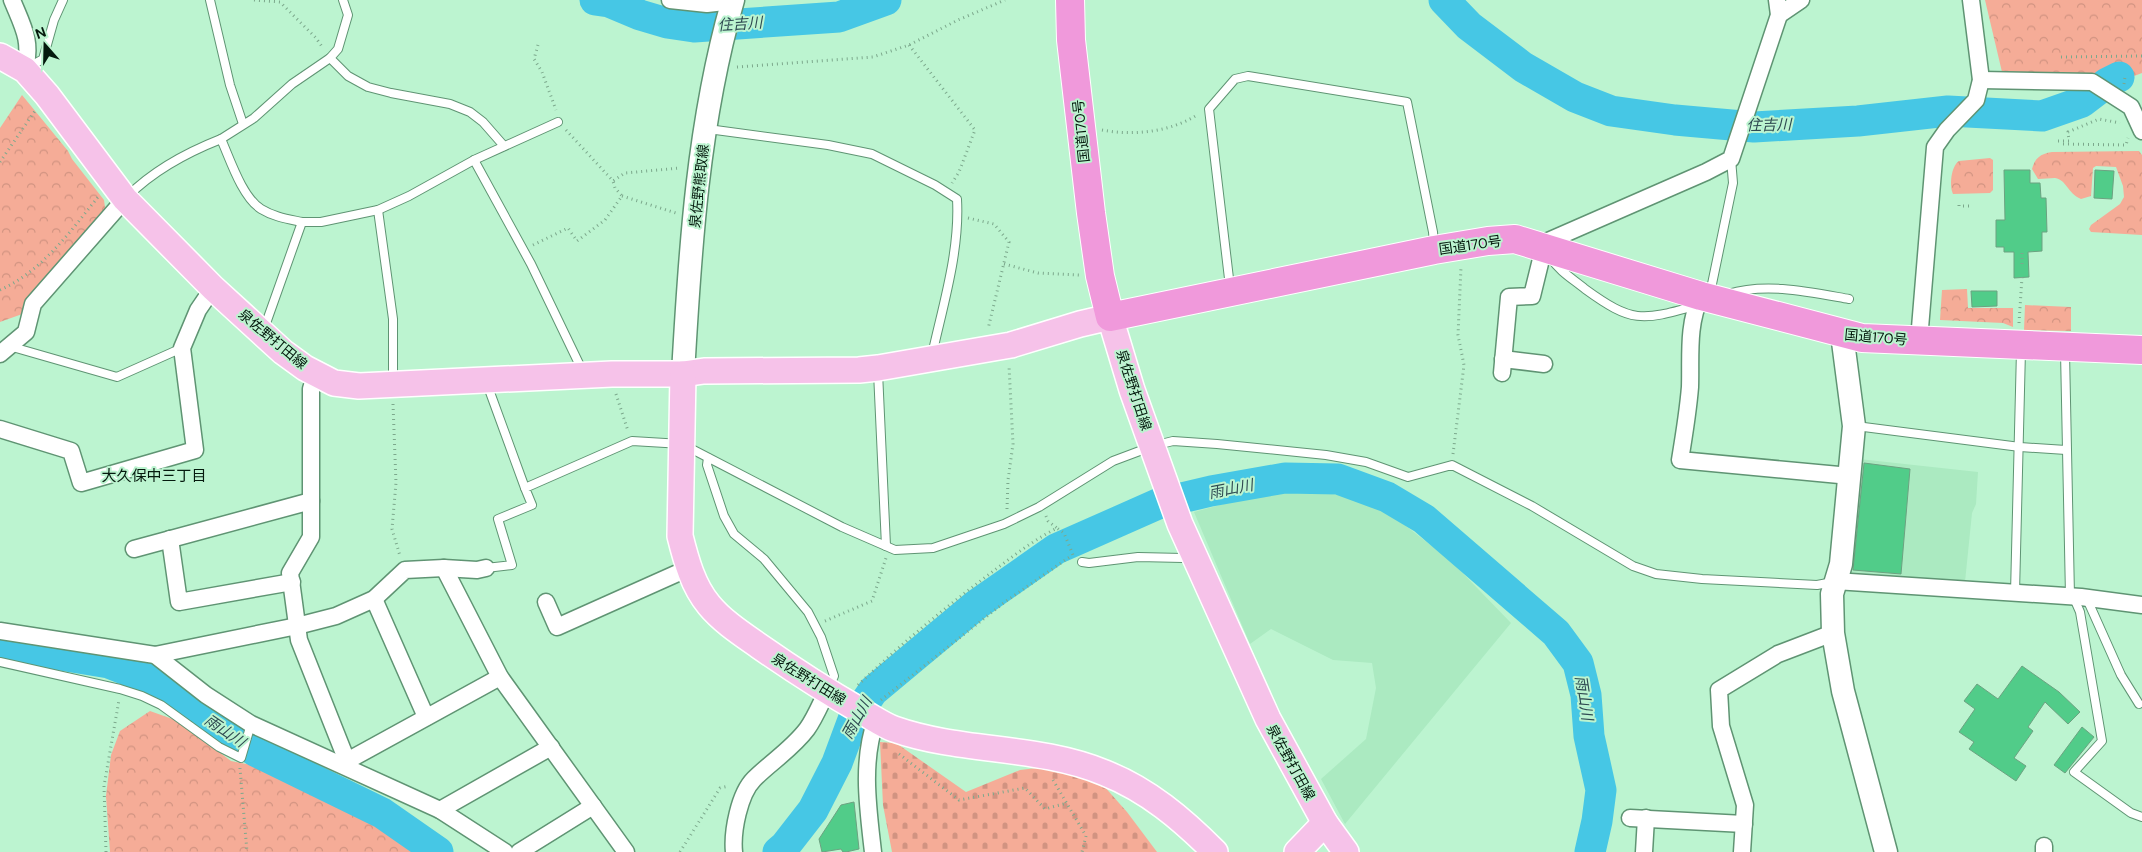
<svg xmlns="http://www.w3.org/2000/svg" width="2142" height="852" font-family="'DM Sans','Noto Sans JP',sans-serif">
<style>
.built{fill:#abeac1}
.forest{fill:url(#forest-crowns)}
.cemetery{fill:url(#cemetery-stones)}
.lines{fill:none;stroke-linecap:round;stroke-linejoin:round}
.river{stroke:#46c7e5;stroke-width:31}
.building{fill:#51cc89;stroke:#6ca281}
.lane-casing{stroke:#5f9473;stroke-width:10}
.street-casing{stroke:#5f9473;stroke-width:19}
.secondary-casing{stroke:#5f9473;stroke-width:25}
.primary-casing{stroke:#fff;stroke-width:28}
.highway-casing{stroke:#fff;stroke-width:30}
.path{stroke:#7ca88c;stroke-width:3;stroke-dasharray:1 4;stroke-linecap:butt}
.lane{stroke:#fff;stroke-width:8}
.street{stroke:#fff;stroke-width:16}
.secondary{stroke:#fff;stroke-width:22}
.primary{stroke:#f6c2e9;stroke-width:25}
.highway{stroke:#f099db;stroke-width:28}
.labels{text-anchor:middle;dominant-baseline:central;stroke-width:4;stroke-linejoin:round;paint-order:stroke}
.street-label{font-size:14px;fill:#051a0e;stroke:#bcf4d0}
.water-label{font-size:15px;font-style:italic;fill:#2e4951;stroke:#bcf4d0}
.neighbourhood-label{font-size:15px;fill:#051a0e;stroke:#bcf4d0}
</style>
<defs>
<pattern id="forest-crowns" width="20" height="18" patternUnits="userSpaceOnUse" patternTransform="scale(1.25)"><rect width="20" height="18" fill="#f5ac97"/><path d="M2 6a3 3 0 1 1 6 0M12 15a3 3 0 1 1 6 0" fill="none" stroke="#d19381"/></pattern>
<pattern id="cemetery-stones" width="16" height="16" patternUnits="userSpaceOnUse" patternTransform="scale(1.25)"><rect width="16" height="16" fill="#f5ac97"/><path d="M2 7V4a2 2 0 0 1 4 0v3zM10 15v-3a2 2 0 0 1 4 0v3z" fill="#d19381"/></pattern>
</defs>
<rect width="100%" height="100%" fill="#bcf4d0"/>
<g class="built">
<polygon points="1859,459 1978,472 1976,504 1972,513 1965,582 1849,576"/>
<polygon points="1279,489 1342,495 1389,513 1450,560 1511,623 1345,824 1321,779 1366,739 1376,688 1372,663 1333,660 1271,629 1250,644 1194,512"/>
</g>
<g class="forest">
<polygon points="1985,0 2142,0 2142,73 2121,81 2118,73 2102,79 2002,72"/>
<polygon points="22,95 68,151 72,159 104,200 106,215 25,313 0,322 0,128"/>
<path d="M2139,151l3,4v80l-51,-3 -2,-3 2,-4 29,-21 4,-7 -1,-11 -7,-19 -20,-1 -3,2 -2,28 -10,3c-14,-6 -14,-19 -26,-21 -5,0 -12,1 -17,1l-6,-10c3,-11 8,-15 20,-17z"/>
<path d="M1990,158l3,2v30l-3,3 -37,1c-4,-8 -2,-28 6,-33z"/>
<polygon points="1967,289 1968,308 2013,308 2013,327 2003,323 1940,320 1942,290"/>
<polygon points="2025,305 2071,307 2071,331 2024,330"/>
<polygon points="150,711 178,721 231,761 246,764 250,757 381,827 416,852 110,852 106,796 111,755 120,731"/>
</g>
<polygon class="cemetery" points="880,742 896,743 966,792 1020,770 1045,767 1103,785 1127,812 1157,852 892,852 883,805"/>
<g class="lines">
<g class="river">
<polyline points="595,0 609,2 640,15 667,23 694,27 839,17 886,0"/>
<polyline points="1444,0 1469,26 1523,67 1575,97 1611,111 1675,120 1754,127 1858,121 1948,111 2042,116 2082,102 2107,83 2119,77"/>
<polyline points="0,645 109,663 147,678 255,751 382,813 438,852"/>
<polyline points="778,852 785,846 813,810 837,763 853,720 873,691 976,605 1056,549 1160,503 1211,491 1285,478 1338,479 1387,497 1424,519 1556,633 1578,663 1586,695 1589,736 1601,790 1597,821 1590,852"/>
</g>
</g>
<g class="building">
<polygon points="2004,170 2030,170 2030,183 2040,183 2041,198 2046,198 2047,232 2042,232 2042,251 2028,252 2029,277 2014,278 2014,252 2004,252 2004,247 1996,247 1996,220 2005,220"/>
<polygon points="2095,170 2114,171 2112,199 2094,198"/>
<polygon points="1971,291 1997,291 1997,306 1972,307"/>
<polygon points="1864,463 1910,469 1901,574 1853,570"/>
<polygon points="2022,666 2059,692 2080,712 2068,724 2045,702 2028,727 2033,731 2014,758 2026,766 2016,781 1969,749 1974,742 1959,732 1975,709 1964,701 1977,684 1998,699"/>
<polygon points="2082,727 2094,737 2065,773 2054,765"/>
<polygon points="854,802 859,849 846,852 843,852 841,849 822,852 819,839 841,805"/>
</g>
<g class="lines">
<defs>
<g id="lane">
<polyline points="210,0 230,85 243,124"/>
<polyline points="343,0 348,15 338,49 330,58 348,76 368,87 391,93 450,104 470,112 483,122 504,146"/>
<polyline points="27,68 43,59 54,20 63,0"/>
<path d="M708,129l120,16 44,9 63,31 22,14c3,52 -14,106 -25,156"/>
<polyline points="221,139 254,118 292,84 330,58"/>
<polyline points="474,160 531,264 583,372"/>
<path d="M128,196c26,-26 60,-44 93,-57 9,20 21,58 40,70 13,8 27,10 41,13"/>
<polyline points="378,210 393,319 393,380"/>
<path d="M1551,258c9,14 22,21 34,31 47,34 56,32 110,17"/>
<polyline points="1230,287 1209,109 1235,79 1248,76 1407,102 1433,232 1434,244"/>
<polyline points="1705,292 1712,284 1733,183 1731,159"/>
<path d="M1728,294c38,-12 82,-2 121,5"/>
<polyline points="264,329 302,222 321,222 378,210 409,196 474,160 558,122"/>
<polyline points="9,346 117,377 182,348"/>
<polyline points="2065,352 2070,596"/>
<polyline points="878,372 886,546"/>
<polyline points="487,384 525,488"/>
<polyline points="1856,426 2020,447 2066,450"/>
<polyline points="708,458 707,465 724,516 734,534 764,559 808,612 821,637 834,676 829,687"/>
<polyline points="1082,562 1089,563 1138,557 1183,558 1191,555"/>
<polyline points="486,568 512,565 498,519 532,505 525,488 632,441 682,444 842,527 895,550 933,548 1004,524 1039,507 1113,461 1153,446 1173,441 1217,444 1326,455 1366,462 1408,477 1452,465 1532,506 1633,566 1656,574 1702,579 1817,585 1833,582"/>
<polyline points="2015,593 2021,350"/>
<polyline points="2073,596 2080,612 2102,741 2074,772 2131,813 2142,817"/>
<polyline points="2087,599 2121,675 2139,704"/>
<polyline points="0,662 120,689 142,696 161,705 219,747 241,758 251,724"/>
</g>
<g id="street">
<path d="M12,0c11,27 20,40 13,70"/>
<polyline points="670,0 707,4 733,1"/>
<polyline points="1779,15 1801,0"/>
<polyline points="1981,80 2092,82 2131,107 2142,131"/>
<polyline points="1539,245 1706,172 1731,159 1779,15 1777,0"/>
<path d="M1701,296c-14,28 -10,62 -11,91 -2,25 -6,49 -10,73l170,16"/>
<polyline points="1919,340 1935,147 1947,130 1976,100 1981,80 1971,0"/>
<polyline points="0,354 26,332 33,304 125,199"/>
<polyline points="1503,359 1544,364"/>
<polyline points="316,373 311,389 311,537 290,573 299,640 347,761"/>
<polyline points="1502,373 1509,297 1532,296 1544,247"/>
<polyline points="0,429 71,451 81,483 195,450 182,348 198,310 213,288"/>
<polyline points="170,539 179,602 292,582"/>
<polyline points="134,549 311,501"/>
<polyline points="444,568 500,677 626,852"/>
<polyline points="1835,581 2081,597 2142,605"/>
<polyline points="374,599 426,717"/>
<polyline points="546,602 557,627 689,568"/>
<polyline points="0,631 155,655 206,695 251,724 440,810 505,852"/>
<polyline points="155,655 297,626 336,616 374,599 405,570 444,568 477,570 486,568"/>
<polyline points="345,766 347,761 500,677"/>
<polyline points="440,810 551,747"/>
<polyline points="1630,818 1744,824"/>
<polyline points="519,852 593,806"/>
<path d="M734,852c-2,-20 5,-58 20,-73 17,-17 38,-30 53,-50 8,-11 14,-26 20,-38"/>
<path d="M873,852c-5,-44 -12,-90 3,-132"/>
<polyline points="1644,852 1646,818"/>
<polyline points="1742,852 1745,805 1721,726 1719,690 1778,654 1833,633"/>
<polyline points="2044,852 2044,846"/>
</g>
<g id="secondary">
<polyline points="1842,334 1854,426 1841,564 1832,594 1833,633 1843,691 1886,852"/>
<path d="M683,374c7,-125 15,-253 50,-374"/>
</g>
<g id="primary">
<polyline points="0,56 25,70 47,95 125,199 213,288 283,352 305,368 334,383 359,386 612,374 683,374 704,371 859,370 878,368 1011,345 1080,324 1110,317 1132,390 1180,524 1268,719 1325,823 1346,852"/>
<path d="M683,374l-3,162c6,24 13,50 29,69 13,16 33,29 50,41 33,23 67,45 102,65 11,6 22,14 33,18 68,24 144,16 211,44 43,17 77,46 110,79"/>
<polyline points="1297,852 1325,823"/>
</g>
<polyline id="highway" points="1070,0 1071,40 1091,213 1100,276 1110,317 1434,250 1488,241 1515,239 1701,296 1862,338 2142,350"/>
</defs>
<use href="#lane" class="lane-casing"/>
<use href="#street" class="street-casing"/>
<use href="#secondary" class="secondary-casing"/>
<use href="#primary" class="primary-casing"/>
<use href="#highway" class="highway-casing"/>
<g class="path">
<polyline points="254,0 280,2 316,38 323,48"/>
<polyline points="538,45 534,59 542,72 556,110"/>
<polyline points="909,45 975,130 959,172 952,183"/>
<polyline points="2061,57 2142,56"/>
<polyline points="737,67 873,57 909,45 958,20 1005,0"/>
<polyline points="2124,84 2125,77"/>
<polyline points="566,130 613,181 625,173 680,168"/>
<path d="M1102,130c31,6 68,2 95,-15"/>
<polyline points="2058,141 2069,141 2068,132 2099,119 2120,123"/>
<polyline points="2063,144 2126,145 2128,138"/>
<polyline points="0,162 35,111"/>
<polyline points="622,196 676,213"/>
<polyline points="1959,205 1959,206 1971,206"/>
<polyline points="968,218 994,224 1009,242 988,329"/>
<polyline points="533,245 568,228 577,241 605,220 622,196 615,188 613,181"/>
<polyline points="2022,253 2022,268"/>
<polyline points="1004,264 1038,273 1079,275"/>
<path d="M0,290c41,-18 71,-59 98,-93"/>
<polyline points="2019,323 2022,277"/>
<polyline points="616,394 628,431"/>
<polyline points="393,404 396,483 392,529 400,556"/>
<polyline points="1453,454 1464,365 1458,335 1461,267"/>
<polyline points="1007,509 1008,480 1013,444 1009,366"/>
<polyline points="1046,516 1048,521 1057,528"/>
<polyline points="825,621 872,601 886,558"/>
<path d="M858,685c41,-39 84,-75 129,-109 22,-17 45,-35 70,-48l7,5 9,22"/>
<polyline points="881,700 1005,602 1071,556"/>
<polyline points="899,754 959,800 1025,788 1045,809 1067,803"/>
<polyline points="240,768 247,852"/>
<polyline points="1053,780 1086,836 1082,852"/>
<polyline points="106,852 104,786 119,700"/>
<polyline points="680,852 720,788 729,786"/>
</g>
<use href="#lane" class="lane"/>
<use href="#street" class="street"/>
<use href="#secondary" class="secondary"/>
<use href="#primary" class="primary"/>
<use href="#highway" class="highway"/>
</g>
<g class="labels">
<g class="street-label">
<text transform="translate(1081 131) rotate(-96)">国道170号</text>
<text transform="translate(699 186) rotate(-84)">泉佐野熊取線</text>
<text transform="translate(1470 245) rotate(-8)">国道170号</text>
<text transform="translate(1876 337) rotate(5)">国道170号</text>
<text transform="translate(273 339) rotate(40)">泉佐野打田線</text>
<text transform="translate(1134 390) rotate(72)">泉佐野打田線</text>
<text transform="translate(809 679) rotate(32)">泉佐野打田線</text>
<text transform="translate(1291 762) rotate(61)">泉佐野打田線</text>
</g>
<g class="water-label">
<text transform="translate(740 24) rotate(-4)">住吉川</text>
<text transform="translate(1769 125) rotate(-1)">住吉川</text>
<text transform="translate(1231 489) rotate(-11)">雨山川</text>
<text transform="translate(1584 698) rotate(81)">雨山川</text>
<text transform="translate(857 718) rotate(-61)">雨山川</text>
<text transform="translate(225 731) rotate(34)">雨山川</text>
</g>
<g class="neighbourhood-label">
<text x="154" y="476">大久保中三丁目</text>
</g>
</g>
<g transform="translate(45 45) rotate(340)" stroke="#bcf4d0" stroke-width="4" paint-order="stroke">
<path d="M0-4L9 19L0 12L-9 19Z" fill="#051a0e"/>
<text y="-8" font-size="14" font-weight="bold" text-anchor="middle" fill="#051a0e">N</text>
</g>
</svg>
